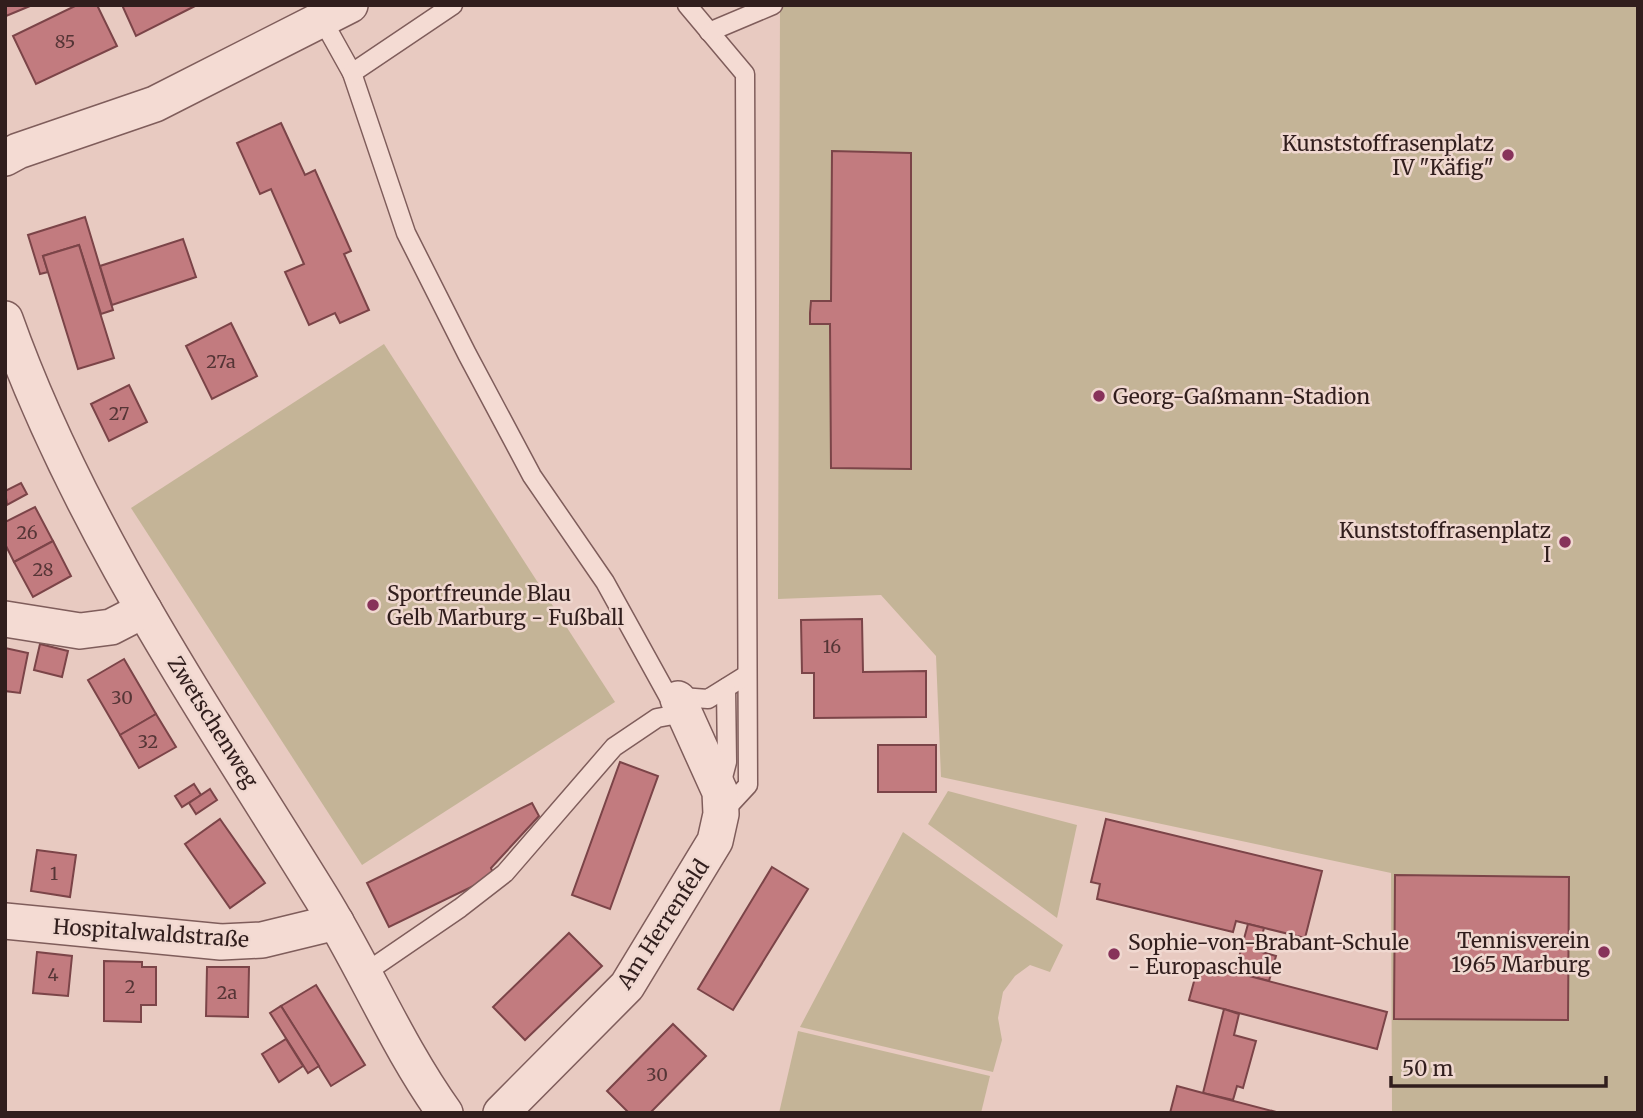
<svg xmlns="http://www.w3.org/2000/svg" width="1643" height="1118" font-family="Merriweather,serif">
<style>
.green{fill:#c4b497}
.building{fill:#c27b7f;stroke:#7b4448;stroke-width:2}
.lines{fill:none;stroke-linecap:round;stroke-linejoin:round}
.service-casing{stroke:#7f5d5b;stroke-width:21}
.minor-casing{stroke:#7f5d5b;stroke-width:38}
.service{stroke:#f4dbd3;stroke-width:18}
.minor{stroke:#f4dbd3;stroke-width:35}
.poi-dot{fill:#87325a;stroke:#f0d8d0;stroke-width:2.5}
.labels{text-anchor:middle;dominant-baseline:central;stroke-width:5;stroke-linejoin:round;paint-order:stroke}
.number-label{font-size:18px;fill:#553536}
.poi-label{font-size:21px;fill:#311e1d;stroke:#f0d8d0;text-anchor:end}
.street-label{font-size:21px;fill:#311e1d;stroke:#f0d8d0}
</style>
<rect width="100%" height="100%" fill="#e8cac1"/>
<g class="green">
<polygon points="780,5 1638,5 1638,1113 1392,1113 1391,873 941,777 936,656 881,595 778,599"/>
<polygon points="384,344 615,702 362,865 131,508"/>
<polygon points="948,791 1077,825 1057,918 928,824"/>
<polygon points="903,832 1063,945 1050,972 1030,965 1015,976 1003,992 998,1018 1002,1040 993,1072 800,1027"/>
<polygon points="798,1031 990,1076 981,1113 779,1113"/>
</g>
<g class="building">
<polygon points="5,5 30,5 30,6 6,16"/>
<polygon points="77,5 97,5 117,46 36,84 13,36"/>
<polygon points="122,5 197,5 136,36"/>
<polygon points="281,123 305,175 315,170 351,251 344,254 369,310 340,323 335,313 309,325 285,272 304,264 271,189 260,194 237,143"/>
<polygon points="832,151 911,153 911,469 831,468 830,324 810,324 810,313 811,301 831,301"/>
<polygon points="85,217 113,310 101,314 79,245 43,256 48,272 40,274 28,235"/>
<polygon points="183,239 196,277 112,305 100,266"/>
<polygon points="79,245 114,358 78,369 43,256"/>
<polygon points="231,323 257,376 212,399 186,346"/>
<polygon points="129,385 147,422 109,441 91,404"/>
<polygon points="21,483 27,494 7,505 5,491"/>
<polygon points="35,507 53,541 14,562 5,544 5,522"/>
<polygon points="53,541 71,576 33,597 14,562"/>
<polygon points="862,619 863,672 926,671 926,717 814,718 814,673 802,673 801,620"/>
<polygon points="40,644 68,651 62,677 34,670"/>
<polygon points="5,648 28,653 20,693 5,691"/>
<polygon points="124,659 156,714 120,735 88,680"/>
<polygon points="156,714 176,747 139,768 120,735"/>
<rect x="878" y="745" width="58" height="47"/>
<polygon points="620,762 658,776 610,909 572,895"/>
<polygon points="194,784 201,795 182,807 175,796"/>
<polygon points="210,789 217,800 196,814 189,803"/>
<polygon points="532,803 539,816 491,868 494,876 389,927 367,883"/>
<polygon points="220,819 265,883 230,908 185,844"/>
<polygon points="1106,819 1322,871 1305,938 1236,921 1233,932 1097,899 1100,884 1091,882"/>
<polygon points="37,850 76,855 70,897 31,891"/>
<polygon points="772,867 808,889 733,1010 698,989"/>
<polygon points="1395,875 1569,877 1568,1020 1394,1019"/>
<polygon points="1248,924 1264,928 1258,951 1276,956 1269,981 1235,972"/>
<polygon points="569,933 602,966 525,1040 493,1007"/>
<polygon points="37,952 72,956 68,996 33,993"/>
<polygon points="104,961 142,962 142,967 156,967 156,1005 141,1005 141,1022 104,1021"/>
<polygon points="1199,963 1387,1012 1377,1049 1189,1000"/>
<polygon points="207,967 249,967 248,1017 206,1016"/>
<polygon points="316,985 365,1065 331,1086 281,1006"/>
<polygon points="281,1006 319,1066 308,1073 270,1013"/>
<polygon points="1224,1009 1239,1014 1234,1035 1256,1041 1243,1088 1237,1086 1233,1100 1203,1093"/>
<polygon points="673,1024 706,1056 650,1113 629,1113 607,1091"/>
<polygon points="286,1039 303,1066 279,1082 262,1054"/>
<polygon points="1177,1086 1203,1093 1280,1113 1170,1113"/>
</g>
<g class="lines">
<defs>
<g id="service">
<polyline points="687,5 745,74 748,785 723,812"/>
<polyline points="323,21 352,73 406,233 467,354 532,476 605,582 668,696 708,699 745,676"/>
<polyline points="709,32 773,5"/>
<polyline points="352,73 453,5"/>
<polyline points="721,785 727,762 726,688"/>
<polyline points="365,973 460,908 505,873 614,747 657,718 684,713"/>
</g>
<g id="minor">
<polyline points="5,158 18,151 155,104 350,5"/>
<path d="M5,319c74,208 201,392 316,578 44,71 76,149 124,216"/>
<polyline points="5,619 80,631 111,627 144,610"/>
<polyline points="5,921 221,942 262,940 336,922"/>
<polyline points="501,1113 627,986 715,841 721,814 720,792 678,699"/>
</g>
</defs>
<use href="#service" class="service-casing"/>
<use href="#minor" class="minor-casing"/>
<use href="#service" class="service"/>
<use href="#minor" class="minor"/>
</g>
<g class="poi-dot">
<circle cx="1508" cy="155" r="7"/>
<circle cx="1099" cy="396" r="7"/>
<circle cx="1565" cy="542" r="7"/>
<circle cx="373" cy="605" r="7"/>
<circle cx="1604" cy="952" r="7"/>
<circle cx="1114" cy="954" r="7"/>
</g>
<g class="labels">
<g class="number-label">
<text x="65" y="41">85</text>
<text x="221" y="361">27a</text>
<text x="119" y="413">27</text>
<text x="27" y="532">26</text>
<text x="43" y="569">28</text>
<text x="832" y="646">16</text>
<text x="122" y="697">30</text>
<text x="148" y="741">32</text>
<text x="54" y="873">1</text>
<text x="53" y="974">4</text>
<text x="130" y="986">2</text>
<text x="227" y="992">2a</text>
<text x="657" y="1074">30</text>
</g>
<g class="poi-label">
<text x="1494" y="143">Kunststoffrasenplatz<tspan x="1494" dy="24">IV "Käfig"</tspan></text>
<text x="1113" y="396" text-anchor="start">Georg-Gaßmann-Stadion</text>
<text x="1551" y="530">Kunststoffrasenplatz<tspan x="1551" dy="24">I</tspan></text>
<text x="387" y="593" text-anchor="start">Sportfreunde Blau<tspan x="387" dy="24">Gelb Marburg - Fußball</tspan></text>
<text x="1590" y="940">Tennisverein<tspan x="1590" dy="24">1965 Marburg</tspan></text>
<text x="1128" y="942" text-anchor="start">Sophie-von-Brabant-Schule<tspan x="1128" dy="24">- Europaschule</tspan></text>
</g>
<g class="street-label">
<text transform="translate(213 722) rotate(58)">Zwetschenweg</text>
<text transform="translate(663 924) rotate(-57)">Am Herrenfeld</text>
<text transform="translate(151 933) rotate(4)">Hospitalwaldstraße</text>
</g>
</g>
<rect width="1643" height="1118" fill="none" stroke="#311e1d" stroke-width="14"/>
<path d="M1391 1076v10h215v-10" fill="none" stroke="#311e1d" stroke-width="3.5"/>
<text x="1402" y="1076" font-size="21" fill="#311e1d" stroke="#f0d8d0" stroke-width="5" paint-order="stroke">50 m</text>
</svg>
